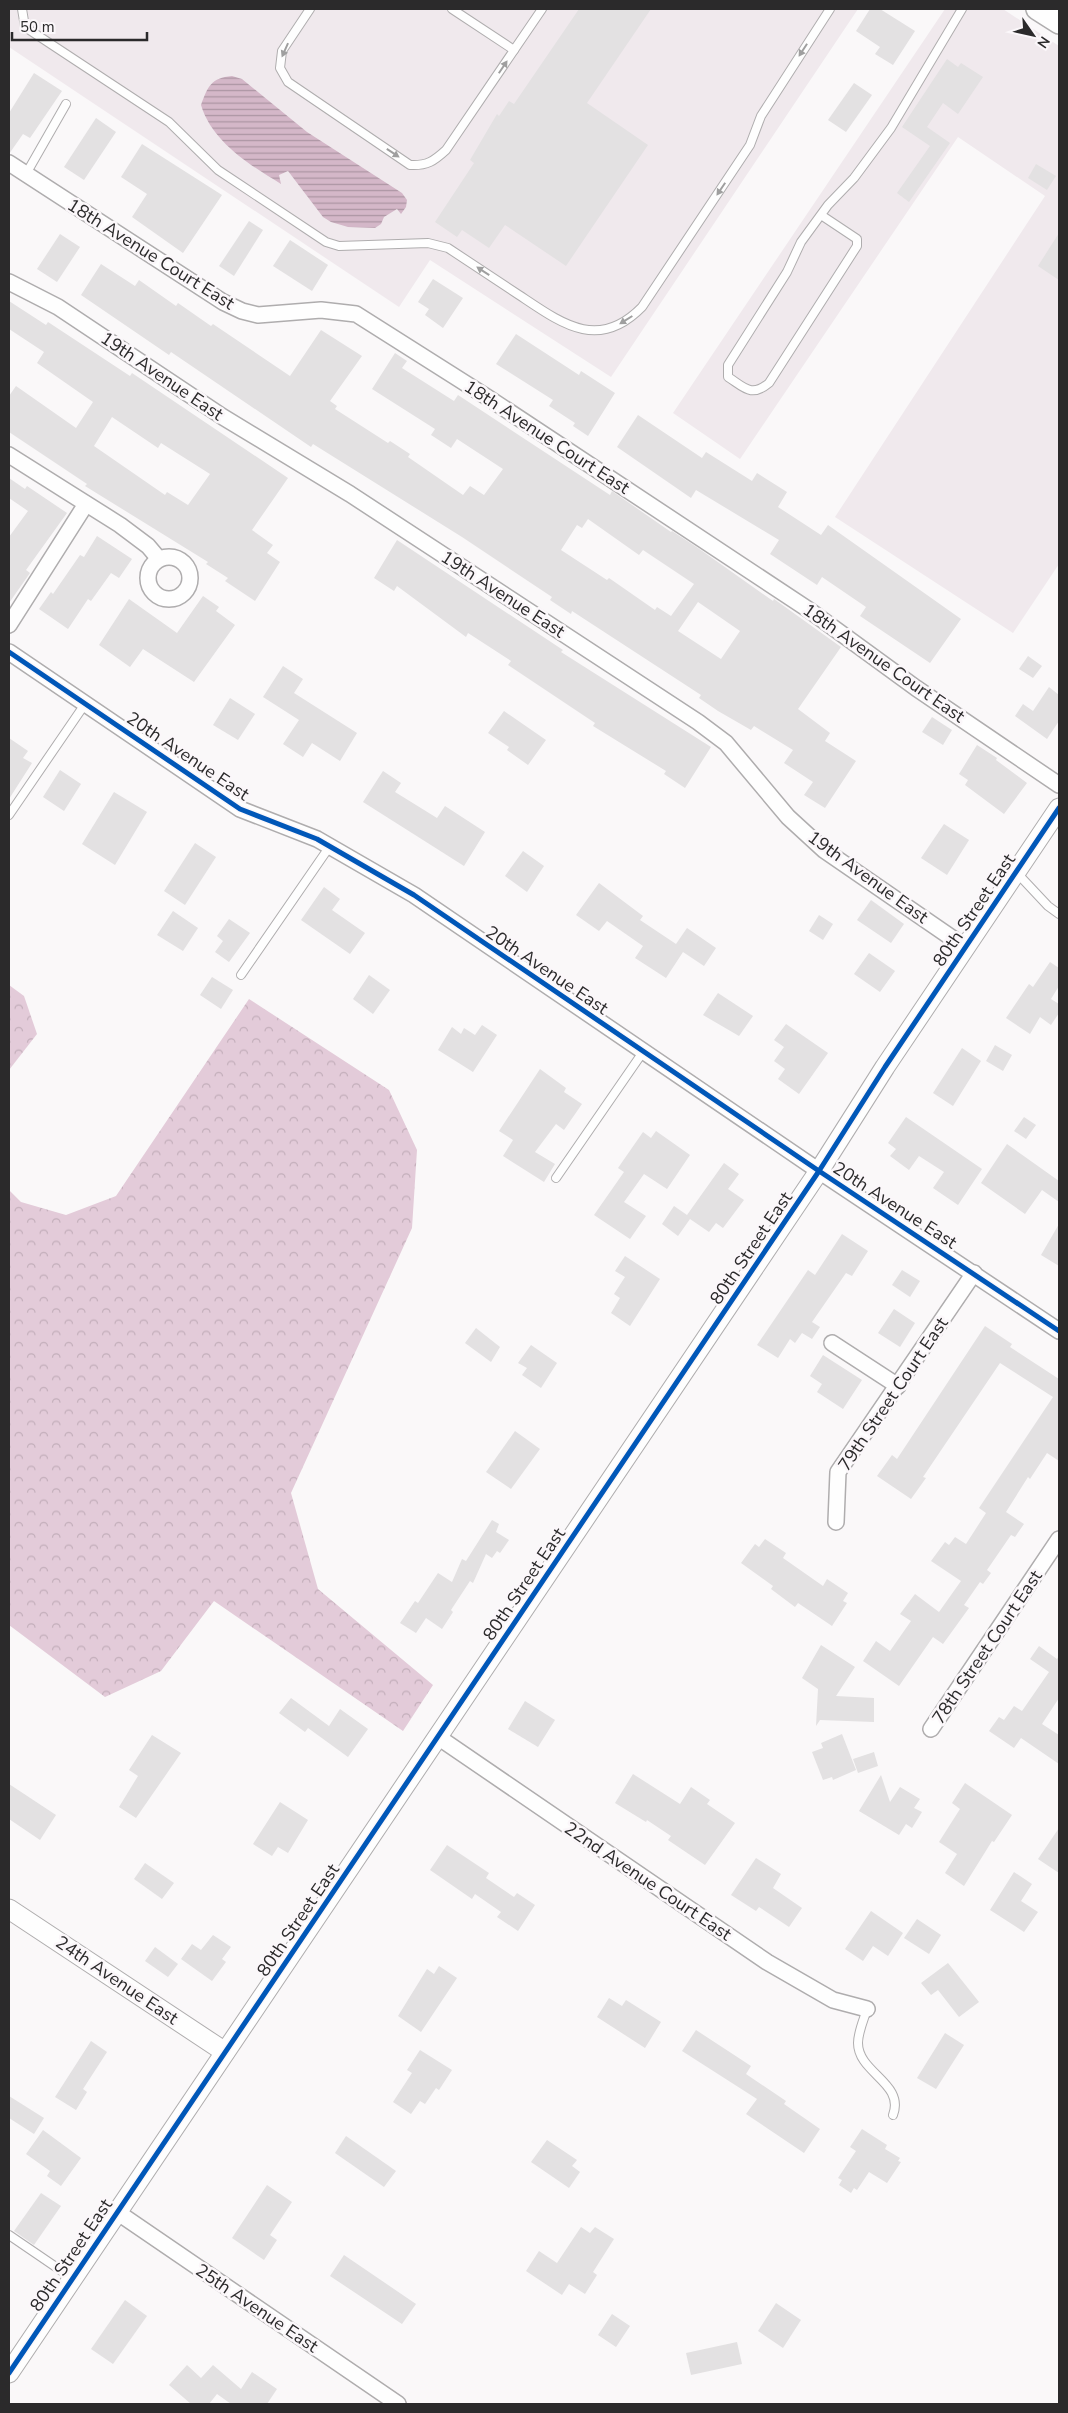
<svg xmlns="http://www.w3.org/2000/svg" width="1068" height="2413" font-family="'Nunito Sans',sans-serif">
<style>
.built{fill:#f0e9ed}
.forest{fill:url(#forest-crowns)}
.water{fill:url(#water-rules)}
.building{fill:#e3e1e2;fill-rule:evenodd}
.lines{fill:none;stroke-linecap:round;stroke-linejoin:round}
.service-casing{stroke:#afadae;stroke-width:10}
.minor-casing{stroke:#afadae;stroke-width:18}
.tertiary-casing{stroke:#afadae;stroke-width:21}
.secondary-casing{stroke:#afadae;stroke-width:24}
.service{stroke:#fefefe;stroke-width:8}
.minor{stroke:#fefefe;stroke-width:15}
.tertiary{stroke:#fefefe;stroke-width:19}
.secondary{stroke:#fefefe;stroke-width:21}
.cycleway-casing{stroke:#fbf7fa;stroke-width:8}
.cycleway{stroke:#0057b8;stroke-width:5}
.oneway{fill:#9f9f9f}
.labels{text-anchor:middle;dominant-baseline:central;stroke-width:5;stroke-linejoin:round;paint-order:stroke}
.street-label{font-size:18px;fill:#2b2a2b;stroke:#fbf7fa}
</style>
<defs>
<pattern id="forest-crowns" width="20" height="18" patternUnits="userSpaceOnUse" patternTransform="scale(1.25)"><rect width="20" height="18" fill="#e3cbd9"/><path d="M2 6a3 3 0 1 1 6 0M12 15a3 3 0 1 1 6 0" fill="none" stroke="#c3aeba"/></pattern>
<pattern id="water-rules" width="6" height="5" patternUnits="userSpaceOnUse" patternTransform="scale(1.25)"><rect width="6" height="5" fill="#d4b7c8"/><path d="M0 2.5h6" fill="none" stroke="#ac95a3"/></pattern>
</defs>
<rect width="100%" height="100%" fill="#faf8f9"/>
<g class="built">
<polygon points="9,9 858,9 611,377 430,260 399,307 9,47"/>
<polygon points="945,9 1003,9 1059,46 1059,564 1013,633 835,517 1045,196 958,137 740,459 673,413"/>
</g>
<g class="forest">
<polygon points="9,985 24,996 37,1034 9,1070"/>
<polygon points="249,999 389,1090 417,1150 412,1228 291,1493 318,1589 433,1685 403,1731 214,1601 161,1671 105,1697 9,1625 9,1190 21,1202 66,1215 116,1196"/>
</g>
<path class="water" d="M232,76l10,3 65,53 95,61 5,7 -1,7 -5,7 -4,-5 -13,8 -3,7 -6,4 -27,-1 -17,-5 -8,-5 -35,-46 -9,4 2,9c-31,-19 -69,-42 -80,-79 7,-19 10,-27 31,-29z"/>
<g class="building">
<polygon points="579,9 651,9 587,103 648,145 566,266 505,225 489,248 462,230 457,237 435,222 474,163 470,160 497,114 499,116 509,101 514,104"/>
<polygon points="870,9 880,9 915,31 893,65 875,54 880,47 856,31"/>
<polygon points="947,59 958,67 961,63 983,77 958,114 943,103 927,127 950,143 909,202 897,193 930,146 902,127"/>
<polygon points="34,73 62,91 30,138 23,134 9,154 9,113"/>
<polygon points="854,83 872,95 846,132 828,120"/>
<polygon points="96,118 116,132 84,180 64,167"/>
<polygon points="142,144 222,195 183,253 132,217 147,194 121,177"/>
<polygon points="1036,164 1056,176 1047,190 1028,178"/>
<polygon points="249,221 263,230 234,276 219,266"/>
<polygon points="1059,233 1059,280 1038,266"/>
<polygon points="60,234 80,247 57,282 37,269"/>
<polygon points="290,240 328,265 312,291 273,266"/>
<path d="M101,264l34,22 4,-6 37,26 2,-3 33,23 2,-2 77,52 31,-46 41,26 -32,45 7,5 -2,3 53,34 2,-2 20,13 -2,3 55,38 7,-9 14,9 19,-26 -46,-30 -6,9 -20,-13 4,-6 -63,-40 23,-36 12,8 -5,7 52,33 4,-6 152,100 2,-4 59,41 1,-1 26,17 75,53 1,-2 67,48 -43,62 32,24 -5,8 31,20 -31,47 -21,-13 9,-13 -29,-19 9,-13 -39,-24 -3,4 -33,-19 -19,-13 2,-3 -129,-84 -1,3 -21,-14 2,-3 -90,-60 -149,-93 -2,3 -140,-95 -2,3 -88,-60zM588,519l51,36 4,-5 51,34 -23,32 -14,-9 -2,3 -46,-32 -2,2 -46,-30 16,-25 5,3zM698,602l42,29 -19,28 -43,-28z"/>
<polygon points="433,279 463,298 443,328 425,315 429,309 418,302"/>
<path d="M9,301l37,24 2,-3 82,54 2,-3 156,105 -36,52 21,15 -6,8 13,9 -25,39 -30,-20 3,-3 -22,-14 2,-2 -123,-76 2,-2 -78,-52v-36l7,-10 60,42 17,-26 -56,-39 7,-11 -35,-23zM112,417l46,31 3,-5 49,31 -22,31 -21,-13 -2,3 -71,-49z"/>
<polygon points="516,334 579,375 581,371 615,393 588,436 573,426 575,423 549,406 553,400 496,364"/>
<polygon points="638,415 702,458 706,452 752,481 757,473 787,492 778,507 821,535 828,525 961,619 930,663 860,616 866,607 822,577 817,585 770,554 779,540 696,490 691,498 617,447"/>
<polygon points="9,478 25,489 27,486 67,513 26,570 30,573 9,603 9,537 28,511 9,498"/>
<polygon points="97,536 132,559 119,578 111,573 91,601 88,599 68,629 39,609 51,592 53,594 80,555 84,557"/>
<polygon points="397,540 563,650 561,652 711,747 685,788 664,774 666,771 593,726 595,723 508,665 511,661 468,633 466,637 397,586 394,591 374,578"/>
<polygon points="203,596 219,607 216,611 235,625 194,682 143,649 130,667 99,645 129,599 177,633"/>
<polygon points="1028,656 1042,666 1033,678 1019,669"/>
<polygon points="283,666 303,679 294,693 357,733 340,761 312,743 303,757 283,744 299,720 263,697"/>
<polygon points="1049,687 1059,695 1059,721 1047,739 1015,716 1023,704 1033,711"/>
<polygon points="230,698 255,714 238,740 213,725"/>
<polygon points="504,711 546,740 528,765 507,750 509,747 488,733"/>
<polygon points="932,717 952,730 943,745 922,732"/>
<polygon points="9,738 28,751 23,758 32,763 9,799"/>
<polygon points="977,745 997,758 996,760 1027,783 1004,814 965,785 968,780 959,774"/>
<polygon points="60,770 81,784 64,811 43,797"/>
<polygon points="383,771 401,783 395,792 437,818 445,806 485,832 464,866 363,802"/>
<polygon points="114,792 147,812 115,865 82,844"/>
<polygon points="944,824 969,840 947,875 921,858"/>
<polygon points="195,843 216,857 185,905 164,891"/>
<polygon points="523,851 544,866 527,892 505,876"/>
<polygon points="599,883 643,916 640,920 676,944 687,928 716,948 704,966 683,952 666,978 635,958 643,946 607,921 599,931 576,915"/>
<polygon points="324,887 340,899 332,910 365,933 350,954 301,920"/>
<polygon points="871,900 904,924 891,943 857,920"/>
<polygon points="173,911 198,928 183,951 157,935"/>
<polygon points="819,915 833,924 823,940 809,931"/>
<polygon points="229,919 250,933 229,962 215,952 223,941 217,936"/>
<polygon points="869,953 895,971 880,992 854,974"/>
<polygon points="1050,962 1059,968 1059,986 1051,999 1059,1004 1059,1013 1051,1025 1040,1017 1030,1034 1006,1018 1029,984 1033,987"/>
<polygon points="369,975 390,990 373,1014 353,999"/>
<polygon points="212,977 233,990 221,1009 200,995"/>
<polygon points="718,993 753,1016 739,1036 703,1015"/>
<polygon points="786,1024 828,1053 799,1094 778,1079 785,1069 774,1061 784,1047 774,1040"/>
<polygon points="482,1025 497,1035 473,1072 438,1050 452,1027 461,1034 464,1028 475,1035"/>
<polygon points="995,1045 1012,1055 1003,1071 986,1061"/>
<polygon points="962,1048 981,1061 953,1106 933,1093"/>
<polygon points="540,1069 566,1088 564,1092 582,1104 564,1130 556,1124 535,1152 555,1164 544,1182 503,1156 513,1140 499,1131"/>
<polygon points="906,1117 982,1169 958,1205 933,1188 944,1172 919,1156 909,1170 890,1156 896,1149 888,1143"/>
<polygon points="1024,1117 1036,1125 1026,1139 1014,1131"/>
<polygon points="656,1131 690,1155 667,1189 644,1174 624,1202 646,1216 630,1239 594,1215 624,1172 618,1168 643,1132 651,1138"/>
<polygon points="1007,1144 1059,1181 1059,1202 1042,1190 1025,1214 981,1183"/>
<polygon points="724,1163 739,1174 728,1189 744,1200 723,1228 716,1223 709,1232 690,1219 678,1236 662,1224 674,1206 687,1215"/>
<polygon points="1059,1224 1059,1266 1041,1255"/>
<polygon points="842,1234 868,1251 852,1276 846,1273 812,1322 820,1327 812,1339 802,1333 795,1343 790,1339 778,1358 757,1345 808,1270 815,1275"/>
<polygon points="625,1256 660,1279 630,1326 611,1313 620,1298 614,1294 625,1277 615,1271"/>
<polygon points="902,1270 920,1281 910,1297 892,1285"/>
<polygon points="894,1309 915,1323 900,1347 878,1333"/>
<polygon points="985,1326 1012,1344 1010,1347 1059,1379 1059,1461 1047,1453 1030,1479 1028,1477 1006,1512 1024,1524 1015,1537 1011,1535 987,1570 991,1573 983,1584 980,1582 964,1605 969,1608 943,1644 933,1637 899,1686 863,1661 876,1641 890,1651 911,1621 900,1614 915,1594 939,1612 961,1581 931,1561 945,1542 949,1545 955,1537 966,1544 986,1513 979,1508 1053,1397 1000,1363 923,1477 926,1478 911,1499 877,1476 892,1455 897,1459"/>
<polygon points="476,1328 500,1347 491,1362 465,1343"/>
<polygon points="531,1345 557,1363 541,1388 522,1375 527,1368 518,1363"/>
<polygon points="823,1355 862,1380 843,1409 817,1392 822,1384 810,1376"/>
<polygon points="515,1431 540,1449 511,1489 486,1472"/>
<polygon points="492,1520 499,1524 496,1532 509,1540 500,1553 497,1551 492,1558 486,1554 473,1583 470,1581 451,1610 453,1612 442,1629 426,1618 416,1633 400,1623 415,1601 418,1603 438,1573 452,1582 462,1559 466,1561"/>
<polygon points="765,1539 786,1553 783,1558 823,1586 827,1579 848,1593 843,1601 847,1603 832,1626 798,1603 795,1607 771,1589 773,1586 741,1563 755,1544 759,1547"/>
<polygon points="821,1645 855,1667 836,1696 874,1698 874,1722 820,1720 816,1726 818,1689 802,1678"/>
<polygon points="1039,1646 1057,1659 1059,1656 1059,1698 1042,1724 1059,1735 1059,1764 1021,1738 1014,1748 989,1731 999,1717 1004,1720 1014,1706 1022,1711 1049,1672 1030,1659"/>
<polygon points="291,1698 329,1726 340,1709 368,1729 348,1757 308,1728 305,1732 279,1713"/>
<polygon points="525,1701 555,1720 538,1747 508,1729"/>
<polygon points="842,1734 856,1770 833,1780 832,1777 823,1780 812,1752 823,1748 821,1743"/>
<polygon points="152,1735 181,1753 136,1818 119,1807 138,1776 129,1770"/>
<polygon points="874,1752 878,1766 858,1773 853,1759"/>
<polygon points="633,1774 680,1804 691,1787 710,1800 707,1804 735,1823 705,1865 668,1840 671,1836 647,1820 646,1822 615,1803"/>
<polygon points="881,1775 890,1802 900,1787 920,1799 914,1808 922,1812 912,1828 906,1824 899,1835 859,1811"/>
<polygon points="965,1783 1012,1815 994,1842 992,1841 964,1886 945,1873 957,1854 939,1842 960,1809 952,1803"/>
<polygon points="9,1784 56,1815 40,1840 9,1819"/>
<polygon points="280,1802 308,1820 288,1853 278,1847 272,1856 253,1844"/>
<polygon points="1059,1828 1059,1873 1038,1859"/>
<polygon points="447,1845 489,1873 486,1878 514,1897 517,1893 535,1905 518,1931 497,1917 501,1912 475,1894 472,1899 430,1870"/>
<polygon points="756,1858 781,1874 773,1888 802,1908 789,1927 759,1907 756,1911 731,1895"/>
<polygon points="145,1863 174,1883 162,1899 134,1879"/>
<polygon points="1014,1872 1032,1884 1021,1901 1038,1912 1024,1932 990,1910"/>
<polygon points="871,1911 903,1933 888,1956 873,1946 863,1961 845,1949"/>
<polygon points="917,1919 941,1935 929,1954 904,1938"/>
<polygon points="213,1935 231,1947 222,1959 226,1962 212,1981 181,1959 192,1944 201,1950"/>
<polygon points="155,1947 178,1964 168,1977 145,1961"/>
<polygon points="948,1963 979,2002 959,2017 938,1990 931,1995 921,1983"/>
<polygon points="439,1966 457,1978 421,2032 398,2016 427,1969 434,1974"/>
<polygon points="609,1998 622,2006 626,2000 661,2022 645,2048 597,2017"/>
<polygon points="696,2030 751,2066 746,2074 786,2101 784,2104 820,2129 804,2153 746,2114 757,2099 682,2051"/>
<polygon points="945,2033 964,2045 936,2089 917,2078"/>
<polygon points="91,2041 107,2052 83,2089 87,2092 76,2110 55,2097"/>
<polygon points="420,2050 452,2070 439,2090 436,2088 425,2104 420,2101 411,2114 393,2102 412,2073 407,2070"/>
<polygon points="9,2096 44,2118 34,2134 9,2118"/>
<polygon points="862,2129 887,2145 885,2149 900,2158 898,2161 901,2162 887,2183 869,2172 857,2190 854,2188 851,2193 839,2185 842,2180 838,2178 856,2151 850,2147"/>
<polygon points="43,2130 81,2158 61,2186 47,2176 50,2171 26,2154"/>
<polygon points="346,2136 396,2171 384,2187 335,2153"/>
<polygon points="547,2140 577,2160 572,2166 580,2172 569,2188 531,2162"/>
<polygon points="267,2185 292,2202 270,2235 277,2240 264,2260 232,2238"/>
<polygon points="41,2193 61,2206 34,2245 14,2231"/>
<polygon points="581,2227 590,2233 595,2227 614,2239 593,2272 597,2275 585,2294 569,2284 562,2295 526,2271 539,2251 557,2263"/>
<polygon points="344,2255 416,2304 402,2324 330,2276"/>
<polygon points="125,2300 147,2316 113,2364 91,2349"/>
<polygon points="776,2303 801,2320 783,2348 758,2331"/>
<polygon points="612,2314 630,2326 616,2347 598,2335"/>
<polygon points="737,2342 742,2364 691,2375 686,2353"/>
<polygon points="187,2365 201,2378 213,2365 241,2389 252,2372 277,2389 267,2404 231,2404 217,2394 209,2404 191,2404 169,2385"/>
</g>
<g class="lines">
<defs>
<g id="service">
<path d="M22,9l3,18 144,95 49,48 108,72 13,4 89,-3 20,5c24,16 48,32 71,47 42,28 79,57 123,12l108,-162 11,-29 69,-107"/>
<path d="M310,9l-28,42 -2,17 8,14 122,83c17,1 24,-4 36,-15l96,-141"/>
<polyline points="452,9 514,50"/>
<polyline points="26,174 66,104"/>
<path d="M821,215l36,24v7l-88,137c-18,15 -25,4 -41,-6v-12l59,-93 14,-30 27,-37 26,-27 37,-50 71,-119"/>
<polyline points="9,815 85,704"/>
<polyline points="1016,872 1048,906 1059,914"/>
<polyline points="241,975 330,846"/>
<polyline points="556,1178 643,1052"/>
<path d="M867,2009c-3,10 -9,23 -9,34 0,30 47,40 35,72"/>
<polyline points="9,2235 72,2278"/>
</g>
<g id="minor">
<polyline points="9,163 223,302 242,311 258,315 321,310 356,314 487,397 809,610 916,688 1059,785"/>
<polyline points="9,282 58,307 223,417 350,494 698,722 726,743 788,817 824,850 965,947"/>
<polyline points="9,455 120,525 148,546 159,559"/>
<circle cx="169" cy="578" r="21"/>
<polyline points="9,625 86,504"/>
<polyline points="9,652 240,809 317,839 414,895 819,1171 1059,1331"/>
<polyline points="832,1343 898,1386"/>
<polyline points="836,1522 838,1472 974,1273"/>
<polyline points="931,1729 1059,1539"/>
<polyline points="438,1737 767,1962 833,2000 867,2009"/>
<polyline points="117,2212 398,2404"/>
</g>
<g id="tertiary">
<polyline points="9,1909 225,2052"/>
<polyline points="9,2373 819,1171 885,1067 1059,808"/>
</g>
<polyline id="secondary" points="1037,9 1059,23"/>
</defs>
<use href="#service" class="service-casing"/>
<use href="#minor" class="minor-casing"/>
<use href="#tertiary" class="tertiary-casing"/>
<use href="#secondary" class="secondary-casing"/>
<use href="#service" class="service"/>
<use href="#minor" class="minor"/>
<use href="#tertiary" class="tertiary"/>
<use href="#secondary" class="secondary"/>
<defs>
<g id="cycleway">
<polyline points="9,652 240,809 317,839 414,895 819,1171 1059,1331"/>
<polyline points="9,2373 819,1171 885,1067 1059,808"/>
</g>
</defs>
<use href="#cycleway" class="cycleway-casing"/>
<use href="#cycleway" class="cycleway"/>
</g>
<defs><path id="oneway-solid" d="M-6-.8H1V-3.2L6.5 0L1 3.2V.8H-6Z" transform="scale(1.25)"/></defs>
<g class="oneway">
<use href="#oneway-solid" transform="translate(285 50) rotate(114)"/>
<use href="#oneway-solid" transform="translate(803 50) rotate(123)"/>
<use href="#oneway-solid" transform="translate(503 67) rotate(-56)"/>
<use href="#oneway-solid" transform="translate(393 153) rotate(34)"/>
<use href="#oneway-solid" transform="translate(721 189) rotate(124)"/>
<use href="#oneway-solid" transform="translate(483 271) rotate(-147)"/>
<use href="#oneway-solid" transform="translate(626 320) rotate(148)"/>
</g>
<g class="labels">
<g class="street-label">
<text transform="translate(151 254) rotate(32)">18th Avenue Court East</text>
<text transform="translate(162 376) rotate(34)">19th Avenue East</text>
<text transform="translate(547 437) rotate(33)">18th Avenue Court East</text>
<text transform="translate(503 594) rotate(33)">19th Avenue East</text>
<text transform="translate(884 663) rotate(35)">18th Avenue Court East</text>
<text transform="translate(188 756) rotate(34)">20th Avenue East</text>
<text transform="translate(868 877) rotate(36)">19th Avenue East</text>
<text transform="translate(974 910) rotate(-56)">80th Street East</text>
<text transform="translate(547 970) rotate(34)">20th Avenue East</text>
<text transform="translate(895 1205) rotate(33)">20th Avenue East</text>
<text transform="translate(751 1248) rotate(-56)">80th Street East</text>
<text transform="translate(893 1394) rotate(-56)">79th Street Court East</text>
<text transform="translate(524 1584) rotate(-56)">80th Street East</text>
<text transform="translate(987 1647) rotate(-56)">78th Street Court East</text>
<text transform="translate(648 1881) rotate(34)">22nd Avenue Court East</text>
<text transform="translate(298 1920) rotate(-56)">80th Street East</text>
<text transform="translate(117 1980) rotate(34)">24th Avenue East</text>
<text transform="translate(71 2255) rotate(-56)">80th Street East</text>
<text transform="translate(257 2308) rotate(34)">25th Avenue East</text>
</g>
</g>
<rect width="1068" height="2413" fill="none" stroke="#2b2a2b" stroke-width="20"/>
<g transform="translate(1033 35) rotate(124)" stroke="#fbf7fa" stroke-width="4" paint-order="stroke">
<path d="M0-4L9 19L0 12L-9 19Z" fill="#2b2a2b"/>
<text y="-8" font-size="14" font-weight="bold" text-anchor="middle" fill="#2b2a2b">N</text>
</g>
<path d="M12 32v8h135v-8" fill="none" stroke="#2b2a2b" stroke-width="2.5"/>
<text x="20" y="32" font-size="15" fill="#2b2a2b" stroke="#fbf7fa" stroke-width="4" paint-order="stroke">50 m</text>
</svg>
